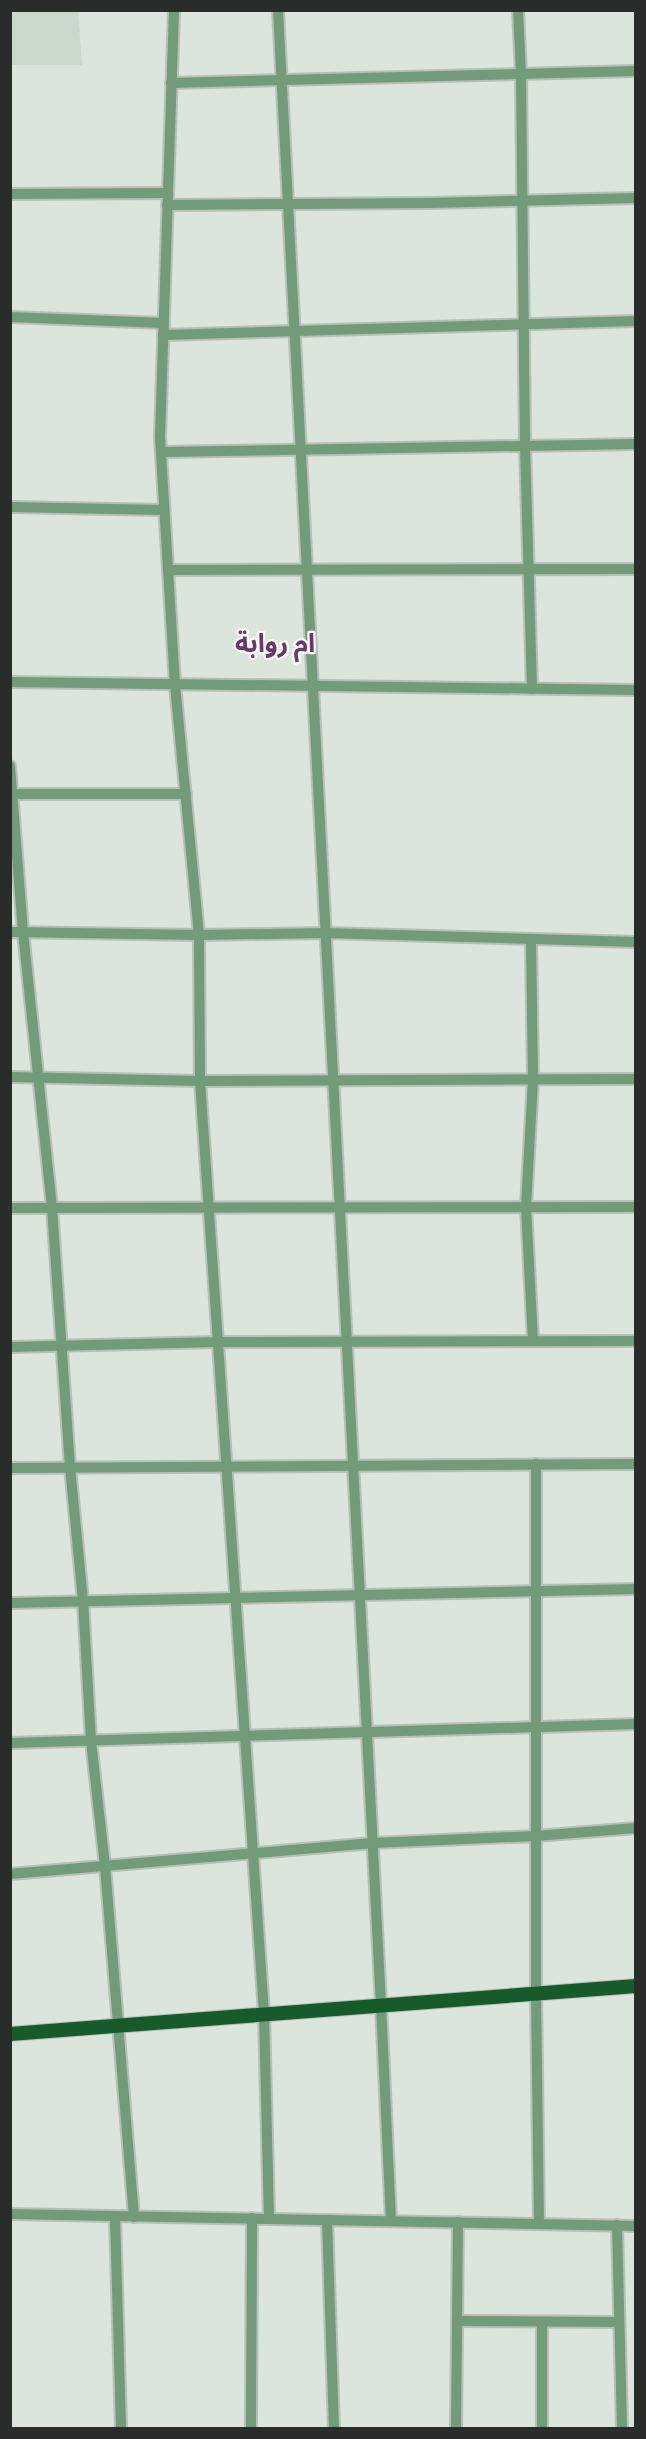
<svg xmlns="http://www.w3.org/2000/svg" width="646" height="2439" font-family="'PT Sans Narrow','Noto Sans Arabic',sans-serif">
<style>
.built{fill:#c8d8ca}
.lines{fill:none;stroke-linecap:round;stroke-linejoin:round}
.minor-casing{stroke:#b7c0b8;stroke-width:14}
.major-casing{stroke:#b7c0b8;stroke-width:16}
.minor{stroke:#729b78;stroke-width:10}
.major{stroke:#175b2a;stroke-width:14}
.labels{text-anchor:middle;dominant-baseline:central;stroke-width:4.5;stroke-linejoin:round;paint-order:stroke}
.quarter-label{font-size:26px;font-weight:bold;fill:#6a3768;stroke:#fff}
</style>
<rect width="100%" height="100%" fill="#dbe5dc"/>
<polygon class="built" points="11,10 78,11 82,65 11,65"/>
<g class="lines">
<defs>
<g id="minor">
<polyline points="174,10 160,437 175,685 199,935 200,1081 264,2013 269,2219"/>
<polyline points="278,10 381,2005 391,2221"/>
<polyline points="518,10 521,74 525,446 532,689"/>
<polyline points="171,83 636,71"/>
<polyline points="10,194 167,193"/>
<polyline points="167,205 430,203 636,198"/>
<polyline points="10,317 163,323"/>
<polyline points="163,335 636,321"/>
<polyline points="161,452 636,444"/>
<polyline points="10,507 164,510"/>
<polyline points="168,570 636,569"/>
<polyline points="10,682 636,690"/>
<polyline points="10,766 23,932 52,1208 70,1467 83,1601 91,1741 105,1866 134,2217"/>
<polyline points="10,794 186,794"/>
<polyline points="10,932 199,935 326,933 636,942"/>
<polyline points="531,939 533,1080 526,1207 533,1341"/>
<polyline points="10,1077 200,1081 636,1079"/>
<polyline points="10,1208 636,1207"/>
<polyline points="10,1347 217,1342 636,1341"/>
<polyline points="536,1464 536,1994 539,2224"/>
<polyline points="10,1468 636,1464"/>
<polyline points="10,1603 636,1589"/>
<polyline points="10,1743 636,1724"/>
<polyline points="10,1874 373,1843 536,1836 636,1828"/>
<polyline points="10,2214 636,2226"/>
<polyline points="115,2217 121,2428"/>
<polyline points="327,2220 334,2428"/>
<polyline points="617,2225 622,2428"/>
<polyline points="457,2321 619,2322"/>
<polyline points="251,2428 252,2218"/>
<polyline points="456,2428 458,2222"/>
<polyline points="542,2428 542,2322"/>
</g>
<polyline id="major" points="10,2034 636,1986"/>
</defs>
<use href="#minor" class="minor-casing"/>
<use href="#major" class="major-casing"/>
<use href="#minor" class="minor"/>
<use href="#major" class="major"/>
</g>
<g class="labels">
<g class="quarter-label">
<text x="275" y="642">ام روابة</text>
</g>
</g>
<rect width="646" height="2439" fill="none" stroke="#292d2a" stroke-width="24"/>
</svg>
